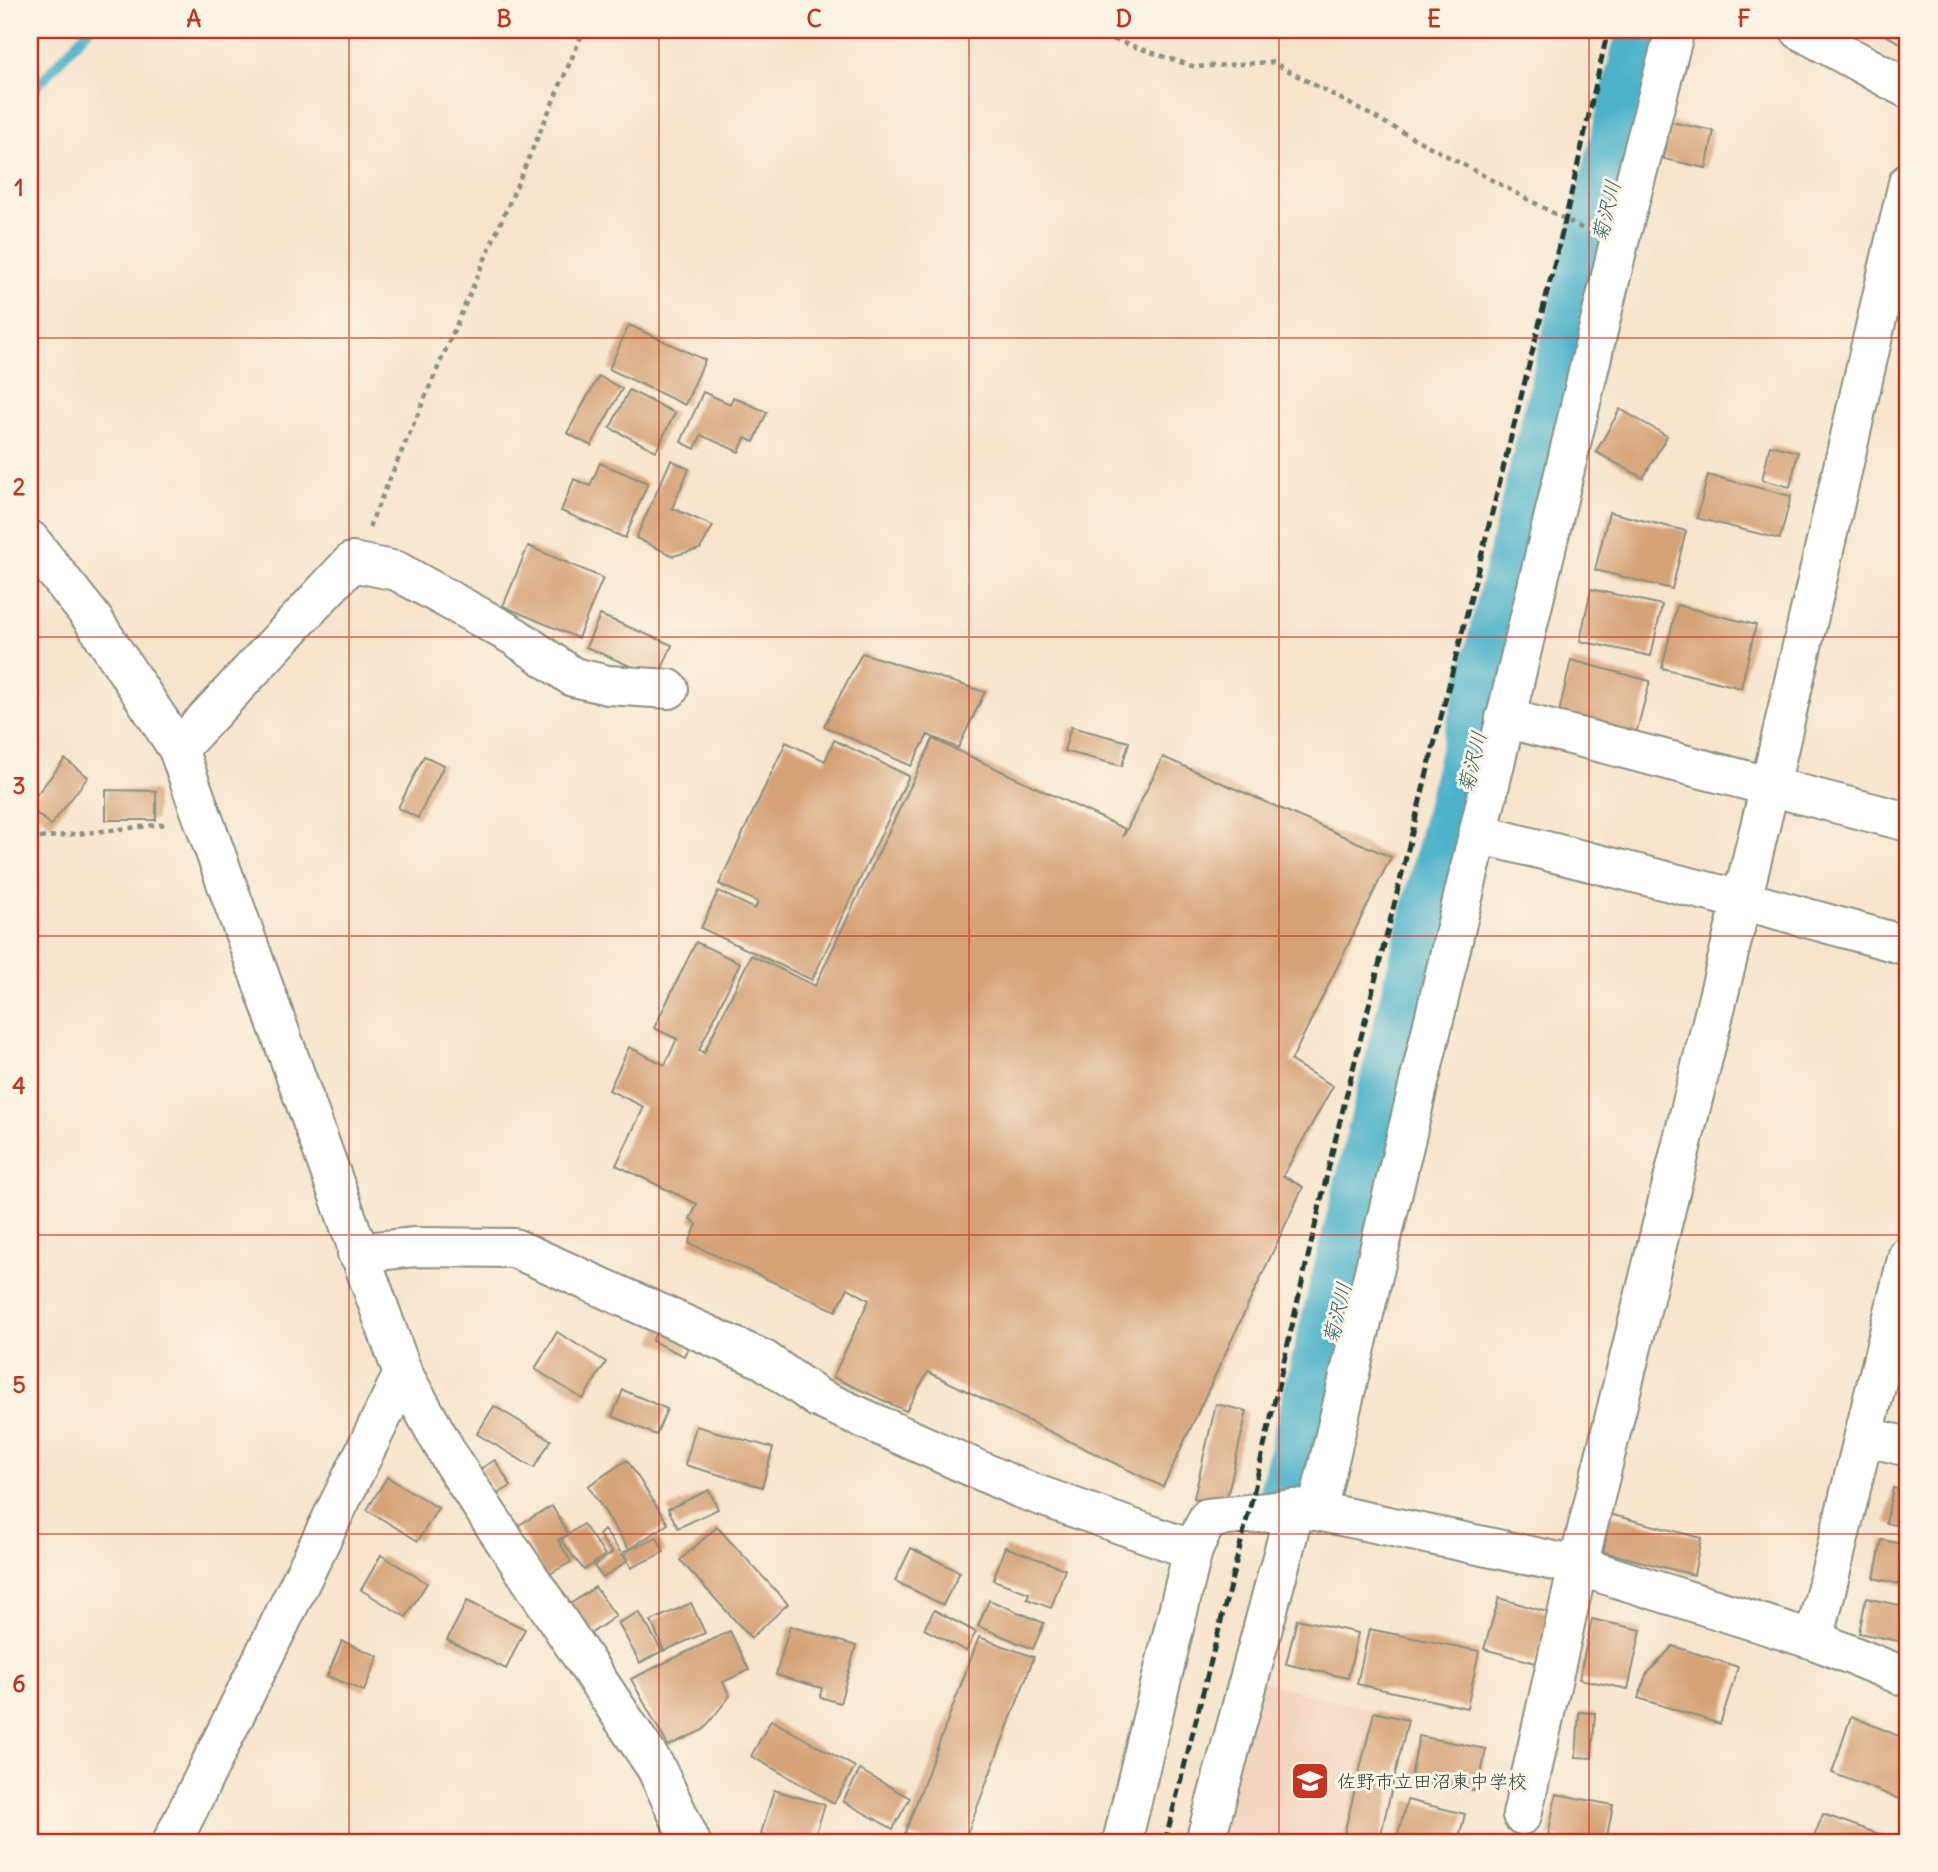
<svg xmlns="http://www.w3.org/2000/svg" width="1938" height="1872" font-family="Delius,'Klee One',sans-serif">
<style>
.built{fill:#f3d4bf}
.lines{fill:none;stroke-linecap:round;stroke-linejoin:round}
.stream{stroke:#4bb2ca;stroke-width:10}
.river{stroke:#4bb2ca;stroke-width:68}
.building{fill:#d6a377}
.street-casing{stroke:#8b9080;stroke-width:42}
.path{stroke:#8b9080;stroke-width:4.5;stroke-dasharray:5 5;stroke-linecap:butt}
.street{stroke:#fff;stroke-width:38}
.rail{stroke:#1f3d34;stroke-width:5;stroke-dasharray:10 5;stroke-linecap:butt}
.grid{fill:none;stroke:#c8321e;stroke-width:2;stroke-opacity:0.55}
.labels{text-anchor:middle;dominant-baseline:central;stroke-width:6;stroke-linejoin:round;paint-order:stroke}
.poi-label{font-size:19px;fill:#1f3d34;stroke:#fcf5e5;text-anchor:start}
.water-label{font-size:21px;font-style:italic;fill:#2c6061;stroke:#fcf5e5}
.neatline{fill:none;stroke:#c8321e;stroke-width:2.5}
.grid-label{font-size:23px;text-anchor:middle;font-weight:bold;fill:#c8321e}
</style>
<rect width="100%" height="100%" fill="#fcf5e5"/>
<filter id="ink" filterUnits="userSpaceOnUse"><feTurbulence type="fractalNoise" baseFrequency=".0143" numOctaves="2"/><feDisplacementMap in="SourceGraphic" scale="14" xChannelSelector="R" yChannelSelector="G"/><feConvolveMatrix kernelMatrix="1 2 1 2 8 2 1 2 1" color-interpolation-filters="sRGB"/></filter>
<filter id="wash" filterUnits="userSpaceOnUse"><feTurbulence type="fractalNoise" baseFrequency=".00686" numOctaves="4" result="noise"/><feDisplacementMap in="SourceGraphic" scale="28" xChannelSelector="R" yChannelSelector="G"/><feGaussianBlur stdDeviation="1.57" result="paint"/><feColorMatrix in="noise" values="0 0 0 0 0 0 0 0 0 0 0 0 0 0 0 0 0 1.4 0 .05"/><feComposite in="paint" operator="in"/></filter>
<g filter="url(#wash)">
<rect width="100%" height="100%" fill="#f7e4cc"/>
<polygon class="built" points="1250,1678 1407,1720 1379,1842 1212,1842"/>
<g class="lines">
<polyline class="stream" points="30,94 88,30"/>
<polyline class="river" points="1293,1494 1651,30"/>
</g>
<g id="blocks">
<g class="building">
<polygon points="1876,30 1908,30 1908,47"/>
<polygon points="1671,122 1714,131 1706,168 1664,159"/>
<polygon points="629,325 705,360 685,405 609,369"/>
<polygon points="599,376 622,389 591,446 567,433"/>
<polygon points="629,390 675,413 656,451 610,428"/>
<polygon points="703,392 730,404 733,397 767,412 754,442 745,438 739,452 701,435 695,449 681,442"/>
<polygon points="1620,409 1667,436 1643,478 1596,452"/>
<polygon points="1770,445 1798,452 1790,487 1762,480"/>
<polygon points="671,460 689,469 672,508 713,526 700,549 673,556 636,538"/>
<polygon points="600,463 648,483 625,538 561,511 574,479 590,486"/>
<polygon points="1708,475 1791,496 1780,539 1697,518"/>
<polygon points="1609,512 1686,531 1672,589 1595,570"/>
<polygon points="528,546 603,578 578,638 503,606"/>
<polygon points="1591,589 1662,605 1651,656 1580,641"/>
<polygon points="1677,605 1756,625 1741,688 1662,668"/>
<polygon points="600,615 672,645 658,678 586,647"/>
<polygon points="862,653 985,692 958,748 928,735 911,766 824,726"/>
<polygon points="1571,660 1650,681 1634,741 1557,721"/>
<polygon points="30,703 40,712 30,723"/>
<polygon points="1071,727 1129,742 1122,766 1064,751"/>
<polygon points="933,739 1125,829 1123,837 1163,757 1391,857 1291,1061 1333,1086 1283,1176 1303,1187 1163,1487 928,1372 906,1411 833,1377 869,1300 848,1288 836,1311 689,1243 697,1224 690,1219 697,1204 616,1165 644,1107 609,1090 629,1047 665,1065 677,1039 654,1028 696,942 740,963 699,1050 704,1053 751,955 815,986"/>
<polygon points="834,740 909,776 812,980 701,928 718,891 755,909 758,902 719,884 786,742 825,761"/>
<polygon points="424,756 444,765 418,818 398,808"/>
<polygon points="65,759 88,777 51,825 30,808 30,803"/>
<polygon points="106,790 156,791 156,820 106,820"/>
<polygon points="660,1324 692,1339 684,1356 652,1341"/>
<polygon points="557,1332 606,1362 583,1399 535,1369"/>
<polygon points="623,1390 667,1409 656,1435 612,1416"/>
<polygon points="1216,1404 1247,1411 1225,1506 1194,1498"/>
<polygon points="494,1406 551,1440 534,1468 477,1434"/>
<polygon points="696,1426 773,1448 762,1487 685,1465"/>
<polygon points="495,1460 511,1486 496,1495 480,1469"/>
<polygon points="627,1460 668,1524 629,1549 588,1486"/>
<polygon points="387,1477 438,1508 418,1541 367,1510"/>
<polygon points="1893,1488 1908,1491 1908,1528 1886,1523"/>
<polygon points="709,1490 718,1509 678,1528 668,1509"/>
<polygon points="552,1506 568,1534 558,1540 571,1562 546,1576 517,1526"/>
<polygon points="1605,1513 1701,1538 1694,1575 1604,1552 1606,1539 1599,1537"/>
<polygon points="583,1524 605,1555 584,1570 561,1540"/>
<polygon points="717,1527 788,1604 751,1638 680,1560"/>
<polygon points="604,1530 627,1561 603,1578 594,1566 612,1553 599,1535"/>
<polygon points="657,1537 664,1552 631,1568 624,1552"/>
<polygon points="1882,1540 1908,1545 1908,1586 1874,1578"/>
<polygon points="1005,1547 1065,1569 1051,1608 1027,1599 1029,1593 993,1580"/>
<polygon points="911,1548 960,1572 943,1605 895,1581"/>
<polygon points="381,1555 427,1583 406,1617 361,1590"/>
<polygon points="595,1587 616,1616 587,1636 566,1607"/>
<polygon points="1499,1598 1550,1613 1536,1663 1484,1649"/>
<polygon points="1866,1598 1908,1607 1908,1643 1859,1633"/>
<polygon points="989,1600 1044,1623 1033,1649 978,1626"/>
<polygon points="467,1601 525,1629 506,1669 447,1640"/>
<polygon points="691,1603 705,1633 664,1651 651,1621"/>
<polygon points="934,1610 976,1632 966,1651 924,1629"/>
<polygon points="639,1612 662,1651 640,1663 618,1623"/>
<polygon points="1297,1619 1358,1633 1348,1678 1286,1664"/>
<polygon points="1592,1619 1641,1630 1628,1689 1579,1679"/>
<polygon points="790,1626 856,1646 840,1703 820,1697 822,1688 776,1675"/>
<polygon points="1369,1629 1479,1651 1467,1708 1357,1684"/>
<polygon points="730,1631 749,1670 723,1682 730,1696 703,1730 668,1746 631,1679"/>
<polygon points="979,1637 1034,1657 964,1842 928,1842 905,1833"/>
<polygon points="342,1641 378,1656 364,1691 327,1676"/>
<polygon points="1673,1646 1738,1667 1720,1724 1638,1698 1646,1675"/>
<polygon points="1374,1712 1408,1720 1379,1842 1342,1842"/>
<polygon points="1579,1712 1595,1713 1592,1758 1576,1757"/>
<polygon points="1851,1716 1908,1740 1908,1802 1832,1773"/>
<polygon points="771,1720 855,1767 834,1803 751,1756"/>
<polygon points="1419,1736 1486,1749 1478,1791 1411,1777"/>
<polygon points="860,1770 910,1798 893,1829 843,1801"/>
<polygon points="774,1790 825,1805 813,1842 790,1842 761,1834"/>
<polygon points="1556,1794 1613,1805 1606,1842 1581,1842 1548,1836"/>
<polygon points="1407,1800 1465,1814 1458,1842 1396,1842"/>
<polygon points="1823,1814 1901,1842 1812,1842"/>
</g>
</g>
</g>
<g filter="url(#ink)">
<use href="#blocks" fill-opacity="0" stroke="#8b9080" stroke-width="2"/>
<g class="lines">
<defs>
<g id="street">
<polyline points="1800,30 1908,89"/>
<polyline points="30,540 92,618 178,749 403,1374 453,1463 656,1768 691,1842"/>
<polyline points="1505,718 1908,822"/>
<polyline points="178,749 352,562 397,571 514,636 573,677 608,685 669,689"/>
<polyline points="1479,834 1742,900 1908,946"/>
<polyline points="357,1253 415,1247 514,1248 764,1360 818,1398 1019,1488 1193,1550 1208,1518 1295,1509 1317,1511 1578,1566 1814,1640 1908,1678"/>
<polyline points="1864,1436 1908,1447"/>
<polyline points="1317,1511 1620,238 1675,30"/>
<polyline points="1814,1640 1908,1255"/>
<polyline points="1522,1815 1578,1566 1770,786 1908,183"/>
<polyline points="172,1842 403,1374"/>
<polyline points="1122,1842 1193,1550"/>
<polyline points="1205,1842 1295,1509"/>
</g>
</defs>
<use href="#street" class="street-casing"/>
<g class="path">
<polyline points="1085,30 1195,67 1272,62 1585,230"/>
<polyline points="369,527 584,30"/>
<polyline points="30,839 166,824"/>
</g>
<use href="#street" class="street"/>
<polyline class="rail" points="1165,1842 1252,1499 1332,1153 1565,221 1608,30"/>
</g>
</g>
<path class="grid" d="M349,30v1812M659,30v1812M969,30v1812M1279,30v1812M1589,30v1812M30,338h1878M30,637h1878M30,936h1878M30,1235h1878M30,1534h1878"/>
<defs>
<symbol id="school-square" viewBox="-11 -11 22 22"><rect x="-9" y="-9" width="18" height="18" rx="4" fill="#c8321e" stroke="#fcf5e5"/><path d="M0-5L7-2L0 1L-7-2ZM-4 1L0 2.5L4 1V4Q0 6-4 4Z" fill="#fff"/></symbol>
</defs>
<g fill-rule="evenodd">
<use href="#school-square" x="1288" y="1759" width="44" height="44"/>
</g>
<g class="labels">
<g class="poi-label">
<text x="1337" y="1781">佐野市立田沼東中学校</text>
</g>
<g class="water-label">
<text transform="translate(1606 211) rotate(-76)">菊沢川</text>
<text transform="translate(1472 762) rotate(-76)">菊沢川</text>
<text transform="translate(1337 1313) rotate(-76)">菊沢川</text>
</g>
</g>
<rect width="1938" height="1872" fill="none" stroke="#fcf5e5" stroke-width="77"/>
<rect x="38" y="38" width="1861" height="1796" class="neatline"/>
<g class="grid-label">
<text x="194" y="27">A</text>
<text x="504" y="27">B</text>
<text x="814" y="27">C</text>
<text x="1124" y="27">D</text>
<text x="1434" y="27">E</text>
<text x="1744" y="27">F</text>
<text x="19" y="196">1</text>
<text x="19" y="495">2</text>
<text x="19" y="794">3</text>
<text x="19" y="1094">4</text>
<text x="19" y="1393">5</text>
<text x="19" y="1692">6</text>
</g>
</svg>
